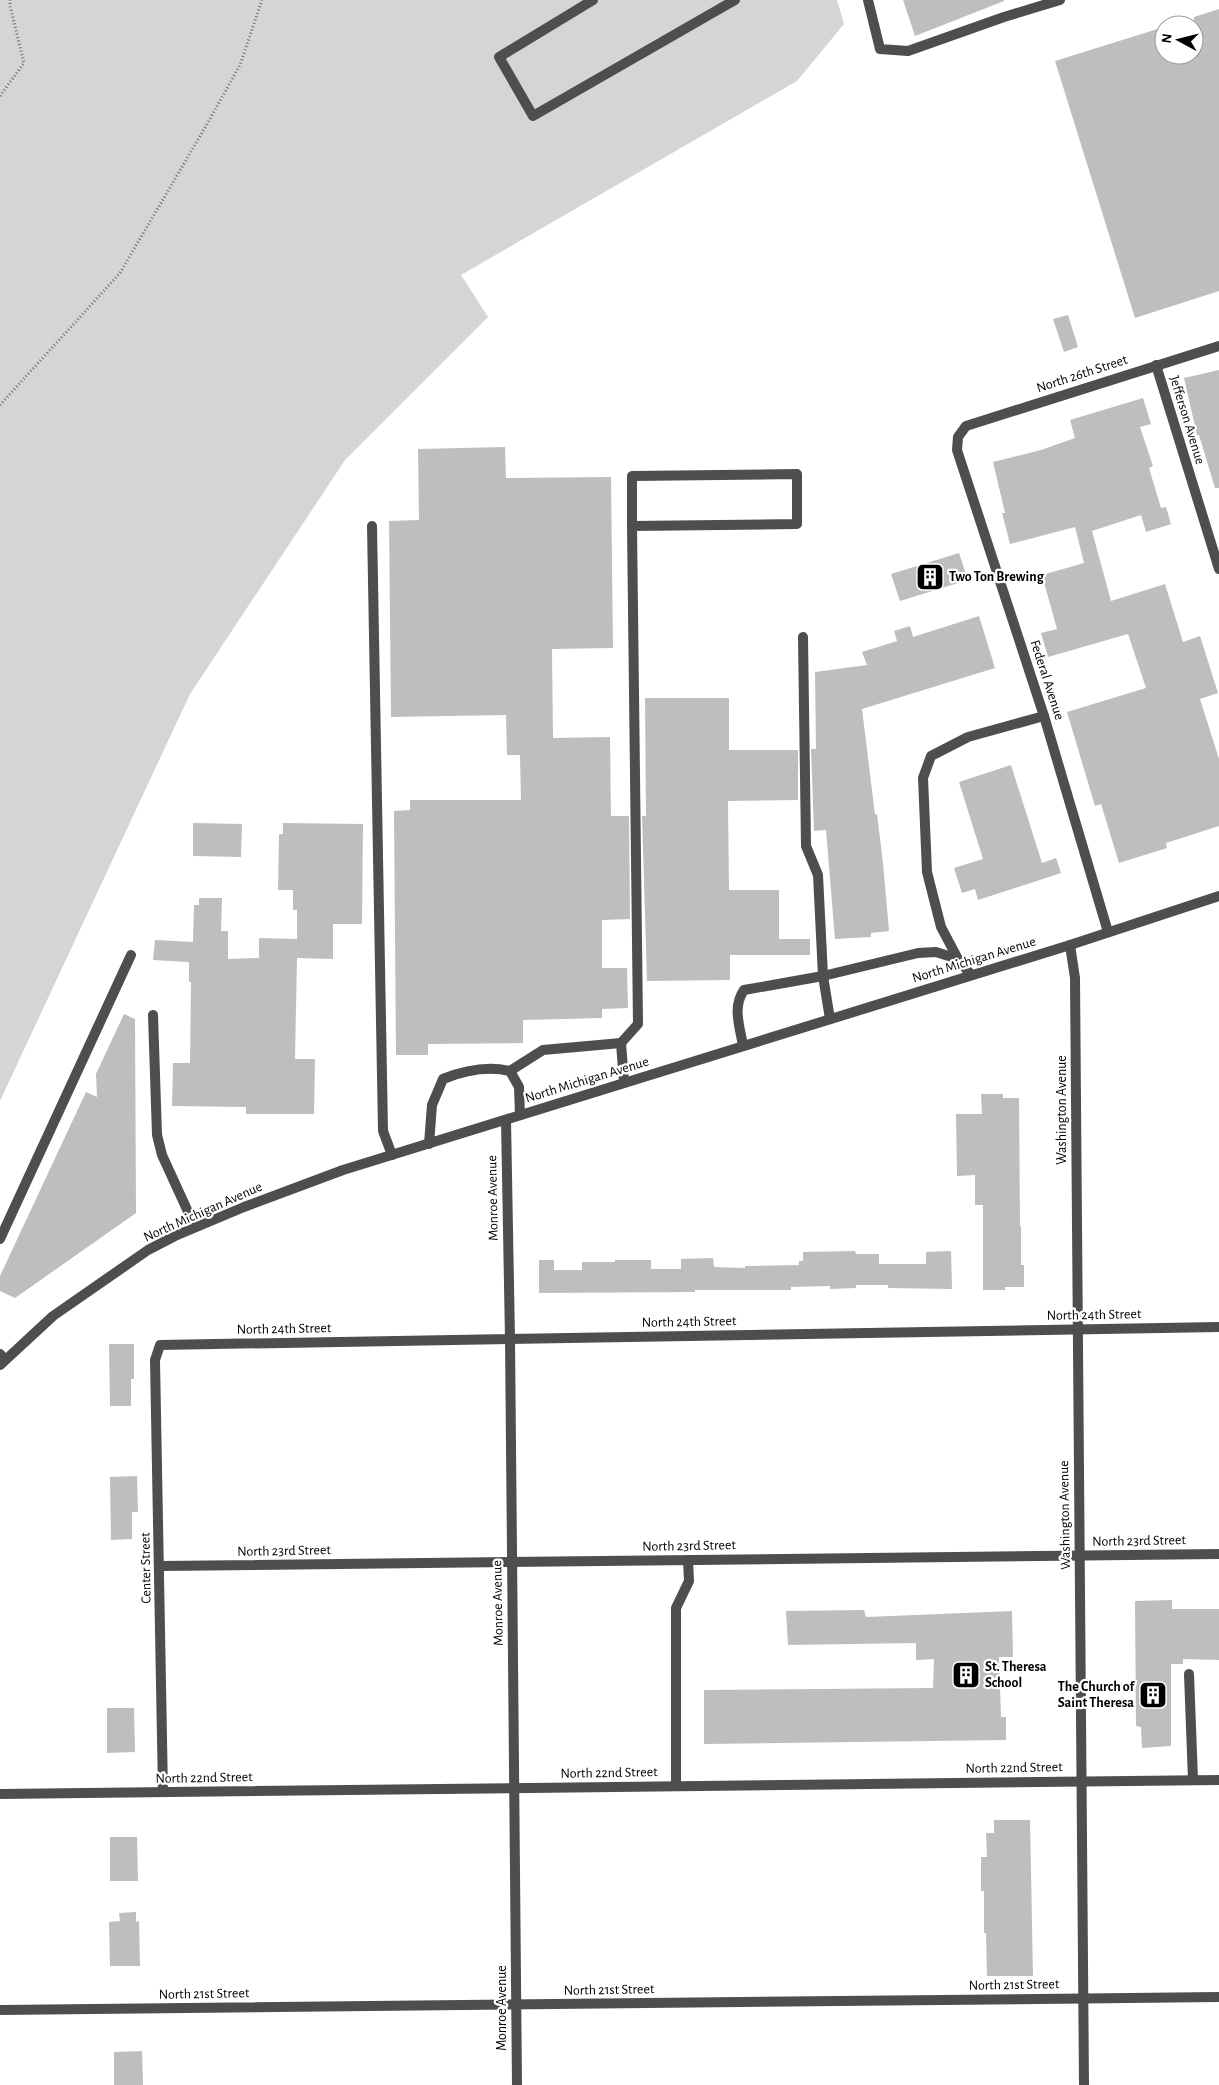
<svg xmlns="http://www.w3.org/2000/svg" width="1219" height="2085" font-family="'Alegreya Sans',sans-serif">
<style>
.green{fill:#d5d5d5}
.building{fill:#bebebe}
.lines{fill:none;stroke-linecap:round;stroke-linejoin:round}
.path{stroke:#707070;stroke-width:3;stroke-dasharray:1 2.5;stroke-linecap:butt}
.service{stroke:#4e4e4e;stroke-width:10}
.minor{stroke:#4e4e4e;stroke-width:10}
.tertiary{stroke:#4e4e4e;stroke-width:10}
.labels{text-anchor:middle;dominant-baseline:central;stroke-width:4.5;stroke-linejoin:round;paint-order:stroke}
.street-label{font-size:14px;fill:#000;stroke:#fff}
.poi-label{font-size:14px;font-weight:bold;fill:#000;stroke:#fff;text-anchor:start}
</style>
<rect width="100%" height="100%" fill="#fff"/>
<polygon class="green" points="0,0 837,0 844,24 797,81 461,275 488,317 345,460 190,694 0,1101"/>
<g class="building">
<polygon points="903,0 1004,0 1004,1 915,36"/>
<polygon points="1219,9 1219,291 1135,318 1055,61 1164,27 1164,55 1194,55 1194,17"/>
<polygon points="1068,315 1078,347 1064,352 1053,319"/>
<polygon points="1219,370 1219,488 1215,488 1199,435 1197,435 1184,378"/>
<polygon points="1143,398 1151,424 1140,427 1153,466 1149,468 1161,508 1166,507 1171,524 1146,532 1141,515 1092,531 1111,601 1165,584 1183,642 1200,636 1218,693 1200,699 1219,759 1219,826 1166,843 1167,848 1119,863 1101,804 1095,806 1067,712 1146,688 1128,634 1048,657 1041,633 1057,629 1042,575 1084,563 1075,527 1010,544 1002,513 1005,513 993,462 1041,450 1075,438 1070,420"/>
<polygon points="505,447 506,478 611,477 613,648 552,649 553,738 610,737 611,816 629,816 630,919 602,920 602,968 627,968 628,1008 602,1009 602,1018 523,1020 523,1043 428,1044 428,1055 396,1055 394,811 410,810 410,800 521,800 520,755 507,755 506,715 391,717 389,521 419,520 418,449"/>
<polygon points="959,553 968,580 900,601 891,574"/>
<polygon points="979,616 995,668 862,709 875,815 877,814 883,863 889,931 871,933 871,937 835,939 826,830 814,831 811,749 816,749 815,672 867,665 862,652 897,641 894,631 910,626 913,637"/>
<polygon points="645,698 729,698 729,750 798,750 798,800 728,801 729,890 779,890 779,939 810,939 810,955 730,955 730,980 647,981 642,816 646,816"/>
<polygon points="1011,765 1042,863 1056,858 1061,873 978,900 975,889 962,893 954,868 983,859 959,782"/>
<polygon points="193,823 242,824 241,857 193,856"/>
<polygon points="283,823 363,824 362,924 333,924 333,959 297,958 295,1059 315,1059 314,1114 246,1114 246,1107 172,1106 173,1063 190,1063 191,982 189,982 189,962 153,960 155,940 193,942 194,905 199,905 199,898 222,898 221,931 228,931 228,959 259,958 259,938 297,939 297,910 293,910 293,890 278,890 279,834 283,834"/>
<polygon points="124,1014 135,1019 136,1213 15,1298 0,1291 0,1276 86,1092 97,1097 96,1074"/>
<polygon points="981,1094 1003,1094 1003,1098 1019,1098 1020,1226 1021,1226 1021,1265 1024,1265 1024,1287 1005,1287 1005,1290 983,1290 983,1205 975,1205 975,1175 957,1176 956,1114 982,1114"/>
<polygon points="855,1251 856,1254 879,1254 879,1264 926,1264 926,1252 951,1251 952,1289 888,1288 888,1285 856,1285 856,1288 830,1289 830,1286 791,1287 791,1290 695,1290 695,1292 539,1293 539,1260 554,1260 554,1270 582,1270 582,1262 615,1262 615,1260 651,1260 651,1269 681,1269 681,1259 713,1258 714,1267 745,1268 745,1266 799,1265 799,1261 803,1261 803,1252"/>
<polygon points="109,1344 134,1344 134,1379 131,1379 131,1406 110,1406"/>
<polygon points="137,1476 138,1512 132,1512 132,1539 111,1540 110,1477"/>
<polygon points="1172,1600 1172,1609 1219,1609 1219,1660 1183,1659 1183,1664 1171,1664 1171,1746 1142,1748 1141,1727 1136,1726 1135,1601"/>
<polygon points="864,1610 866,1617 1012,1611 1013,1657 999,1657 1001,1717 1006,1717 1006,1740 704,1744 704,1690 933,1688 934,1659 916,1660 916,1643 788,1645 786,1611"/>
<polygon points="107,1708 134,1708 135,1752 107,1753"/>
<polygon points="994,1820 1030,1820 1033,1976 987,1976 986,1933 984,1933 984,1891 981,1891 981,1857 987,1857 986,1833 994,1833"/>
<polygon points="110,1837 137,1837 138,1881 110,1881"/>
<polygon points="136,1912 136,1922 139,1921 140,1966 110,1966 109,1922 120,1921 119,1913"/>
<polygon points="142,2051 143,2085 114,2085 114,2052"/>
</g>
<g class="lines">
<g class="path">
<polyline points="0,96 24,63 10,6 10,0"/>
<polyline points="0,405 120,273 206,126 240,65 262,0"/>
</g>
<g class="service">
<polyline points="593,0 499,57 533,116 735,0"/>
<polyline points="868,0 880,49 908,51 1004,17 1060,0"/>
<polyline points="372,526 383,1131 392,1155"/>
<polyline points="803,637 806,846 818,875 823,976 830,1019"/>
<polyline points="958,959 941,927 927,872 923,778 931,756 968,737 1044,716"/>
<polyline points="153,1015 157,1135 162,1155 195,1227"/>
<polyline points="621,1043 638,1024 632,526 632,476 797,474 797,524 632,526"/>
<path d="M743,1046c-3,-19 -11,-39 1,-56l79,-14 95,-23 18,-1 22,7 13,16"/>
<polyline points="510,1071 543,1050 621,1043 624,1082"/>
<path d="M429,1144l3,-39 11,-26c20,-8 45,-13 67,-8l9,16 1,28"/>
<polyline points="0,1239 131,955"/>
<polyline points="0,1354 5,1360"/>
<polyline points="1189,1674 1193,1780"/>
<polyline points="676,1786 676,1608 689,1581 688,1560"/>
</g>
<g class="minor">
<polyline points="1156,365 1219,569"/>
<polyline points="1108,932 1044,716 957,450 958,437 966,426 1219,346"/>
<polyline points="1070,945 1075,978 1084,2085"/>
<polyline points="506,1120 510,1339 517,2085"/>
<polyline points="160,1566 1219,1554"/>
<polyline points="163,1792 155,1360 160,1345 1219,1327"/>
<polyline points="0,1794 1219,1780"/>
<polyline points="0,2010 1219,1997"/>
</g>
<polyline class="tertiary" points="0,1365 53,1316 148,1250 175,1236 244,1207 343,1170 1070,945 1219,896"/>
</g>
<defs>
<symbol id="building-square" viewBox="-11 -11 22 22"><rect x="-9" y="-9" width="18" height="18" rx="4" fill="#000" stroke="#fff"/><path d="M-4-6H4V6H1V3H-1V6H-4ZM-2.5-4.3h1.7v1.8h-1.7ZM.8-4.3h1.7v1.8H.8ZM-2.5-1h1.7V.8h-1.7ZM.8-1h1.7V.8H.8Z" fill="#fff"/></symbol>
</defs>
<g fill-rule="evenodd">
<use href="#building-square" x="914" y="561" width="32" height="32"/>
<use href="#building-square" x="950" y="1659" width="32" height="32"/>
<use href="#building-square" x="1137" y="1679" width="32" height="32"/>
</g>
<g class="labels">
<g class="street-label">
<text transform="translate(1082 374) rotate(-18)">North 26th Street</text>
<text transform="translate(1187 420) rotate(73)">Jefferson Avenue</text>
<text transform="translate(1047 680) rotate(72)">Federal Avenue</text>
<text transform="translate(974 960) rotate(-17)">North Michigan Avenue</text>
<text transform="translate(587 1080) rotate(-17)">North Michigan Avenue</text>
<text transform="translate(1062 1110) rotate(-90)">Washington Avenue</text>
<text transform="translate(493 1198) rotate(-91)">Monroe Avenue</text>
<text transform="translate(203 1212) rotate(-24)">North Michigan Avenue</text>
<text transform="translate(1094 1315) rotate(-1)">North 24th Street</text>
<text transform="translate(689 1322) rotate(-1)">North 24th Street</text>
<text transform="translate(284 1329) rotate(-1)">North 24th Street</text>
<text transform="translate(1065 1515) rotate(-91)">Washington Avenue</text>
<text transform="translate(1139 1541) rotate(-1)">North 23rd Street</text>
<text transform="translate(689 1546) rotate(-1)">North 23rd Street</text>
<text transform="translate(284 1551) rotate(-1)">North 23rd Street</text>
<text transform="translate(146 1568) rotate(-91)">Center Street</text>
<text transform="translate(498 1603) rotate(-91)">Monroe Avenue</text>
<text transform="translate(1014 1768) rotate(-1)">North 22nd Street</text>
<text transform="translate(609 1773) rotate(-1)">North 22nd Street</text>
<text transform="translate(204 1778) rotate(-1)">North 22nd Street</text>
<text transform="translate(1014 1985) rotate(-1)">North 21st Street</text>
<text transform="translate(609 1990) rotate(-1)">North 21st Street</text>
<text transform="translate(204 1994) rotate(-1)">North 21st Street</text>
<text transform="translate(502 2008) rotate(-90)">Monroe Avenue</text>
</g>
<g class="poi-label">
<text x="949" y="577">Two Ton Brewing</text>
<text x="985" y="1667">St. Theresa<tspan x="985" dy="16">School</tspan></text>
<text x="1134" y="1687" text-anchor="end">The Church of<tspan x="1134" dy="16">Saint Theresa</tspan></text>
</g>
</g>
<g transform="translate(1179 40) rotate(277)"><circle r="24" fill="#ffffff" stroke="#999999"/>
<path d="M0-4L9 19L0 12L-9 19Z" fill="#000000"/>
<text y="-8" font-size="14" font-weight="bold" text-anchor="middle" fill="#000000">N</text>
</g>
</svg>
